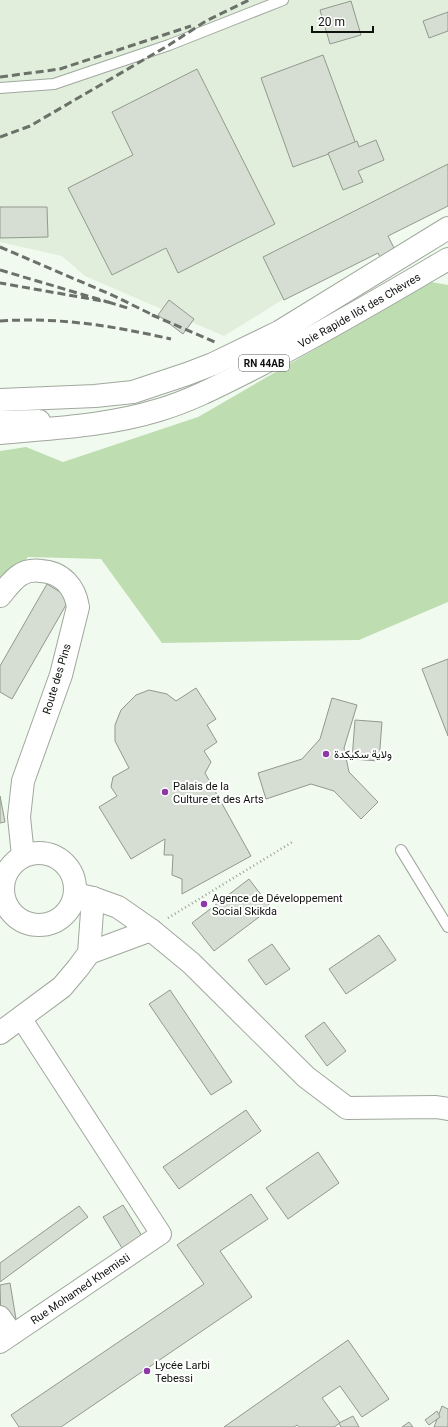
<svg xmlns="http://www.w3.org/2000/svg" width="448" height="1427" font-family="Roboto,Vazirmatn,sans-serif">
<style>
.built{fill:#e1eedc}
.green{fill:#bedeb2}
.building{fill:#d6ded3;stroke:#91998e}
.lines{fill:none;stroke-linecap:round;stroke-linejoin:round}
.service-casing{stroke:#a0a89e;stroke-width:12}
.minor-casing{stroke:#a0a89e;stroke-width:22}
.tertiary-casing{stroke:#a0a89e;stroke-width:24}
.secondary-casing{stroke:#a0a89e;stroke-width:24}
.primary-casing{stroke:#a0a89e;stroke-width:24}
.path{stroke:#9aa198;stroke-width:2.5;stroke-dasharray:1 3;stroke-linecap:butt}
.service{stroke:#fff;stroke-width:10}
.minor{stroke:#fff;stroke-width:20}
.tertiary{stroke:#fff;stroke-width:22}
.secondary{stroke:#fff;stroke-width:22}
.primary{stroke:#fff;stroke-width:22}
.rail{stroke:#6b7069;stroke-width:3;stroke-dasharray:8 4;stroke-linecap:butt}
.poi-dot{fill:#8c38a6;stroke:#fff;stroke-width:1.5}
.labels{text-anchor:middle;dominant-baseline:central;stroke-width:4;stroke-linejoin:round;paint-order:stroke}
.shield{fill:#fff;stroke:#575956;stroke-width:1}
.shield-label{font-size:10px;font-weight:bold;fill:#0f120e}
.street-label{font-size:11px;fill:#0f120e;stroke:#fff}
.poi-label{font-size:11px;fill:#0f120e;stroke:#fff;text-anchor:start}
</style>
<rect width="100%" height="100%" fill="#f1faee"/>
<polygon class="built" points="0,0 448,0 448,197 224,336 85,276 62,256 0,242"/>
<polygon class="green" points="431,282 448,285 448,602 359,640 162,643 101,559 28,557 0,590 0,451 26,447 63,462 198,417"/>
<g class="building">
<polygon points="351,1 361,35 330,44 320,10"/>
<polygon points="448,12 448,31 429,38 423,21"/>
<polygon points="323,55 356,144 293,167 261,78"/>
<polygon points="197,69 275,224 178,273 166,248 112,275 68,188 133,155 112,112"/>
<polygon points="376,140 384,160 358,171 363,182 343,190 328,153 357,141 359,147"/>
<polygon points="448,164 448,206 388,236 399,258 384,265 378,253 284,300 263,257"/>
<polygon points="0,207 47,207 48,237 0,238"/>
<polygon points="169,300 194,319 183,334 158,315"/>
<polygon points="47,584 70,598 12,699 0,692 0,666"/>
<polygon points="448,659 448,736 422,669"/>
<polygon points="196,688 216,719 207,725 217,742 204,751 211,762 205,773 251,856 182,894 182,879 172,875 173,855 164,855 165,839 131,859 99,807 117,796 111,787 113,777 129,768 115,741 115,725 121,710 136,695 149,690 167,694 176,701"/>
<polygon points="332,698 357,705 344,748 349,772 378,802 361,819 334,791 311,784 266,799 258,773 302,759 320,739"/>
<polygon points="355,720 382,722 379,761 352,759"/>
<polygon points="0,796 5,822 0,823"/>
<polygon points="249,879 271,908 214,951 192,923"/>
<polygon points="379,935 396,960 346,994 329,969"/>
<polygon points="272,944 290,969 266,985 248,960"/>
<polygon points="170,990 232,1082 211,1095 149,1004"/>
<polygon points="324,1022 346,1051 327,1066 305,1036"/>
<polygon points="246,1110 261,1131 179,1189 163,1167"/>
<polygon points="318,1152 339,1183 288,1219 266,1188"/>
<polygon points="251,1194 268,1219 220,1251 252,1297 61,1427 19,1427 11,1415 204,1284 177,1245"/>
<polygon points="123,1205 142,1236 122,1248 103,1217"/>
<polygon points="79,1206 88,1217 0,1282 0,1263"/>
<polygon points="10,1283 16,1319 1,1321 0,1285"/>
<polygon points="348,1340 389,1399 362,1417 340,1386 322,1398 340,1423 334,1427 299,1427 297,1425 294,1427 224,1427"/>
<polygon points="442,1406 448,1409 448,1427 434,1427"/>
<polygon points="437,1411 440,1417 429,1425 425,1420"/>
<polygon points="353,1416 359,1427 341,1427 339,1423"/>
<polygon points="409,1422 413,1427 402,1427"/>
</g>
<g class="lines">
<defs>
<g id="service">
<polyline points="0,88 54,84 169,45 283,0"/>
<polyline points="401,850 448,927"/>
<polyline points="0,870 6,872"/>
<polyline points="0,902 7,907"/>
</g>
<g id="minor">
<polyline points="0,1316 13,1334"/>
<path id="s1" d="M0,1343l161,-109 -140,-216"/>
</g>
<path id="tertiary" d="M0,596c6,-7 12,-16 20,-21 6,-4 14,-5 21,-4 21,1 34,16 37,36l-17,68 -38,106 -4,36 4,39"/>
<g id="secondary">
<polyline points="0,422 39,421"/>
<circle cx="39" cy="889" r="36"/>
<polyline points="75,894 93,898 118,907 151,930 191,963 306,1077 347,1108 436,1107 448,1109"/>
<polyline points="89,953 151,930"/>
<polyline points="0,1033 62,987 78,968 89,953 93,898"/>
</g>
<g id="primary">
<polyline points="0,400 95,396 133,392 187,374 213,364 279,332 448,228"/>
<path id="s2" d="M0,433c53,-5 107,-7 159,-23 34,-10 67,-28 99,-44 65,-33 127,-70 190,-107"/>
</g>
</defs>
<use href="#service" class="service-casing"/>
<use href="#minor" class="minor-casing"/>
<use href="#tertiary" class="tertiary-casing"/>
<use href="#secondary" class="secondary-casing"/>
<use href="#primary" class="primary-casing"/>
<polyline class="path" points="168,918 294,841"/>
<use href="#service" class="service"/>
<use href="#minor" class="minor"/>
<use href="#tertiary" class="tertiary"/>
<use href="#secondary" class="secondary"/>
<use href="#primary" class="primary"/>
<g class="rail">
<polyline points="0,77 60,69 191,26"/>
<polyline points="0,137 30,126 169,45 206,21 249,0"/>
<polyline points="0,247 112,295 157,317"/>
<polyline points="0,270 108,302 0,283"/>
<polyline points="108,302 131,309"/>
<polyline points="152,315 217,343"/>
<path d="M0,321c60,-4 113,5 171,18"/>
</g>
</g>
<g class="poi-dot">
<circle cx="326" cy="754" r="4"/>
<circle cx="165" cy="792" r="4"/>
<circle cx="204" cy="904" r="4"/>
<circle cx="147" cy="1371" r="4"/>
</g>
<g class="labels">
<rect class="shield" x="239" y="355" width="50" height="16" rx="3"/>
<g class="shield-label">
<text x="264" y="363">RN 44AB</text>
</g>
<g class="street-label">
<text stroke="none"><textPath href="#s2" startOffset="385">Voie Rapide Ilôt des Chèvres</textPath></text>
<text transform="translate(57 679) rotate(-73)">Route des Pins</text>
<text stroke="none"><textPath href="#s1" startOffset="97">Rue Mohamed Khemisti</textPath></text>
</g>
<g class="poi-label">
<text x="334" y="754">ولاية سكيكدة</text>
<text x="173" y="786">Palais de la<tspan x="173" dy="13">Culture et des Arts</tspan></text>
<text x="212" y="898">Agence de Développement<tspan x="212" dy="13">Social Skikda</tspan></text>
<text x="155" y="1365">Lycée Larbi<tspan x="155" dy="13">Tebessi</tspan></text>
</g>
</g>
<path d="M312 26v6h61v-6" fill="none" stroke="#0f120e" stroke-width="2"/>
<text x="318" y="26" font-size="12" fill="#0f120e" stroke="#ffffff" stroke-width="3" paint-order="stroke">20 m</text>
</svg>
